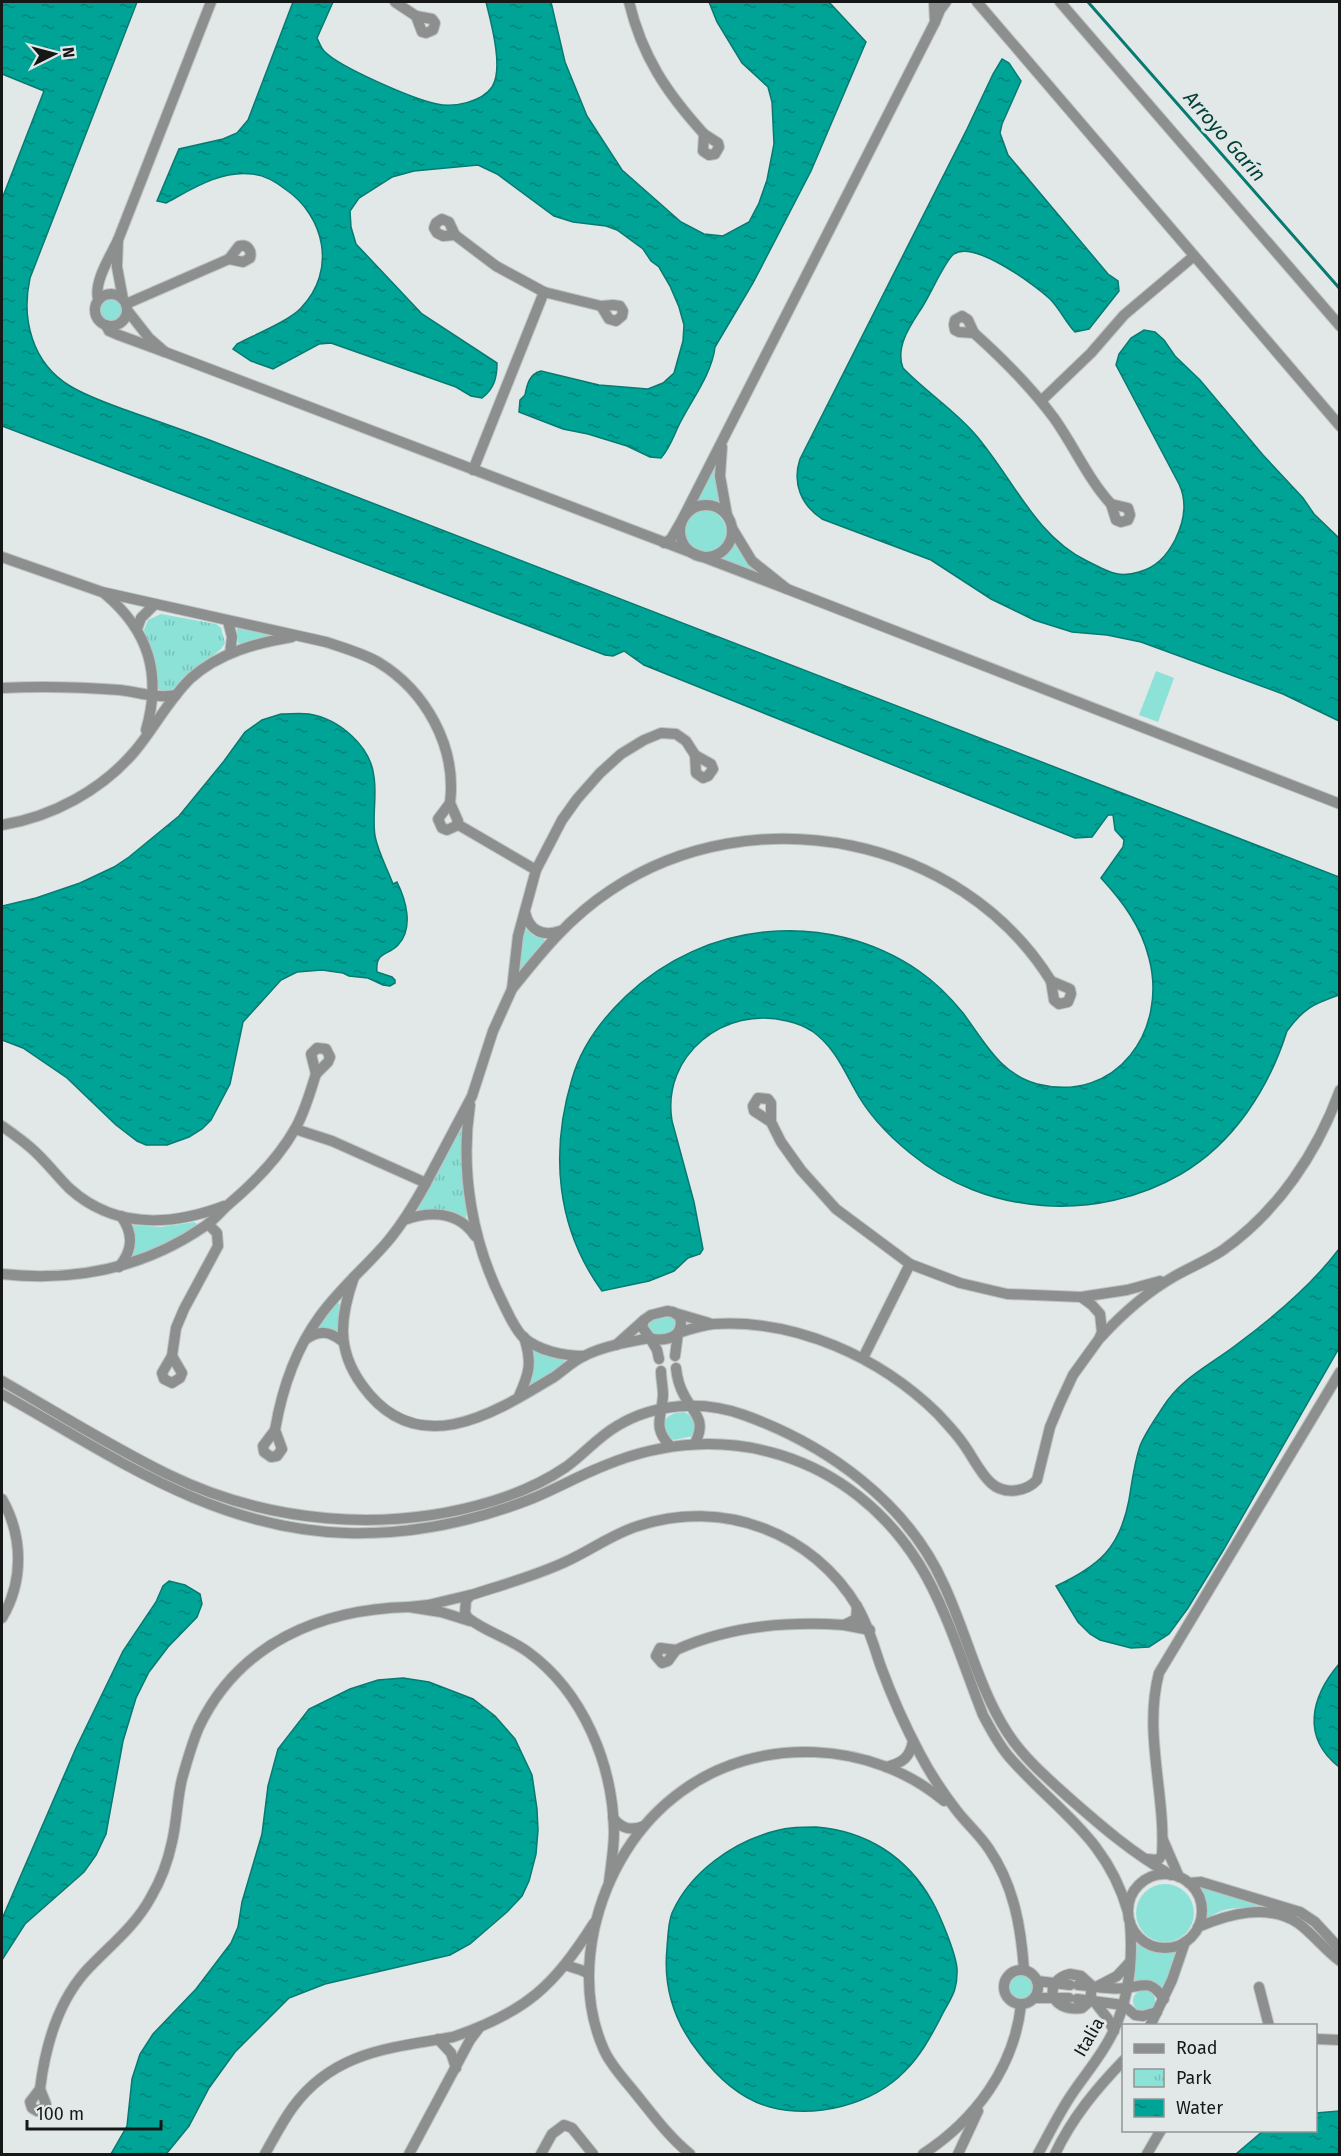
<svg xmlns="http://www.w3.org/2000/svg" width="1341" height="2156" font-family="'Fira Sans',sans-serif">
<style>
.green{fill:#8ce2d7}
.park{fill:url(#park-tufts)}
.water{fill:url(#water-ripples);stroke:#077a71;stroke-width:1.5}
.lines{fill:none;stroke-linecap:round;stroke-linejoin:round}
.stream{stroke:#077a71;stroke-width:3}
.minor-casing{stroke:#bdc3c2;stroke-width:12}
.minor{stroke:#8d8f8f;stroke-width:10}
.labels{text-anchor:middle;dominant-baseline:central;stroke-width:6;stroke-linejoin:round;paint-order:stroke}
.street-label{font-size:18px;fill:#161818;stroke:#e2e8e7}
.water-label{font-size:20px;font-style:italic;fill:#02403a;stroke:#e2e8e7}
</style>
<defs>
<pattern id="park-tufts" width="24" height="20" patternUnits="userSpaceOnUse" patternTransform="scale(1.5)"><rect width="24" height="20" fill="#8ce2d7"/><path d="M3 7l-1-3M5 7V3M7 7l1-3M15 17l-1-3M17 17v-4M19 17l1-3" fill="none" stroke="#78c1b8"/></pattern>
<pattern id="water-ripples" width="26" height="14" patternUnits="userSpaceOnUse" patternTransform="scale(1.5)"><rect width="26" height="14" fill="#00a497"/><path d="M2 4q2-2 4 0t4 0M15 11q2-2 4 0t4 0" fill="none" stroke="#01857a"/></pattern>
</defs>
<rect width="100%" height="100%" fill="#e2e8e7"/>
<g class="green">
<circle cx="110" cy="310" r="13"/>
<polygon points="716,458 720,504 707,501 695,503"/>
<circle cx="704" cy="532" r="22"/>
<polygon points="734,542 746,560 763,577 717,561 728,552"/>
<polygon points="240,626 269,632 269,638 242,645 238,643 237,629"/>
<polygon points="1156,671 1174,678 1158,722 1139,715"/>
<polygon points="522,929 526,929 534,936 543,937 545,941 522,970 517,969"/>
<polygon points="194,1222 199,1225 167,1245 132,1258 131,1227 132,1225 160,1227"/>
<polygon points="335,1301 338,1302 340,1305 337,1330 335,1333 318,1329"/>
<path d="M667,1315l8,4 1,5c-8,14 -17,12 -30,7v-10z"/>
<polygon points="532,1350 564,1360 565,1366 532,1387 530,1382"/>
<path d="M684,1412c11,5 14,12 9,24l-19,4 -6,-3 -5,-13c5,-10 10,-11 21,-12z"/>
<circle cx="1165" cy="1913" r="29"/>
<path d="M1201,1887l60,17v2l-2,2c-17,0 -34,-2 -49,9h-4c-2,-3 -8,-25 -8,-28z"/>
<path d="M1134,1938c16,11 29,16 48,10l-19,44 -30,-9z"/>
<circle cx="1020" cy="1988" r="14"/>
<circle cx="1144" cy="2001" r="11"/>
</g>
<g class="park">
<polygon points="161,614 216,624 221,628 225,643 221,649 172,690 165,692 159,690 158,687 144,630 148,620"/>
<polygon points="459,1130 462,1131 462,1169 467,1212 466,1218 414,1210"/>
</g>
<g class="water">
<path d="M2,2h135l-107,276c-9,41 2,85 40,108 20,12 42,19 64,27 26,9 52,18 78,28l1127,436v118c-26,9 -35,13 -52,36 -18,57 -53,112 -106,143 -84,49 -195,42 -271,-21 -21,-17 -43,-40 -56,-65 -12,-22 -21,-42 -42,-57 -8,-5 -16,-8 -25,-10 -62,-16 -126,34 -115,100l22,81 9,47 -3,5 -12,4 -14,13 -25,10 -47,10c-46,-63 -52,-139 -30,-212 9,-32 31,-61 54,-83 79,-75 201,-88 293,-25 16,11 31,26 44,42 21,28 37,61 74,71 80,20 131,-54 112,-126 -8,-32 -26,-56 -48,-80l22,-31 1,-7 -9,-10 -2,-15h-5l-16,22 -17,1 -431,-173 -20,-14 -11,5 -8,-1 -603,-229v-227l42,-108 -42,-17z"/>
<path d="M293,2h40l-16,36c2,4 4,10 7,13 15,16 89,48 113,53 16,4 45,-2 55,-17 12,-18 -1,-65 -6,-85h65l14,60 22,54 35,54 59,52 23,12 19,2 26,-14 10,-19 8,-23 7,-36 -2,-42 -4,-15 -26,-24 -25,-41 -8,-20h120l37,40 -55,129 -58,112 -38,64c-3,26 -22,51 -34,74 -7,13 -10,26 -20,37l-11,-1 -23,-11 -39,-12 -25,-5 -44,-17 1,-12 5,-5c2,-10 4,-21 16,-24l58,14 49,4 15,-6 11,-10 9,-32 1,-16 -5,-18 -9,-21 -11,-19 -8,-6 -8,-12 -26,-19 -11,-4 -33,-4 -19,-6 -57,-42 -19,-9 -64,6 -22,6 -33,21 -9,13 1,16 5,17 66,70 75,49c0,15 -3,26 -15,35l-11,-2 -15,-9 -125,-44 -12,1 -46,25 -22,-8 -18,-12 4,-5c17,-9 52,-23 64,-36 36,-37 24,-92 -16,-119 -10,-8 -20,-14 -33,-15 -31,-4 -60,15 -86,29l-9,-2 22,-52 44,-10 14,-6 11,-13z"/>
<path d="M1002,59l7,4 12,18 -19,43 -2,9 8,22 100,119 10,7 1,10 -30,38 -14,3c-9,-9 -15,-23 -25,-33 -15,-14 -76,-59 -96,-45 -9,6 -25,44 -33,55 -11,17 -26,38 -18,59 22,23 50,41 71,65 38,43 60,102 113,128 19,9 30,18 52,11 17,-5 27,-15 36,-32 9,-18 13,-37 4,-56l-63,-119 3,-11 12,-16 13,-8 11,2 9,8 11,16 25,24 63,75 40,43 11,16 25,24v183l-56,-27 -142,-52 -34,-7 -35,-3 -38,-12 -43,-21 -60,-39 -109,-41c-21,-14 -30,-36 -22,-60l167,-330 26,-55z"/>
<path d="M281,714c9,0 19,-1 28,0 30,5 62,32 65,63 3,19 -2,40 1,59 3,16 12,32 18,48l4,-2c9,18 17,46 1,63 -10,11 -23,6 -21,27l15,5 3,3v3l-5,3 -7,-1 -15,-7 -19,-2 -6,-3 -21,-3 -25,2 -16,8 -38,42 -13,62 -19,36 -9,9 -13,8 -22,8h-21l-9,-4 -21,-16 -49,-47 -44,-30 -21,-8v-134l34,-8 44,-15 34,-16 15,-10 50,-41 45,-55 21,-29 17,-12z"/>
<path d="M1339,1249v99l-115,201 -36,59 -19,26 -20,13 -18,1 -31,-8 -10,-6 -12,-12 -22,-36c43,-20 64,-38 73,-86 3,-18 5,-36 11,-54 5,-13 15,-27 23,-39 18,-29 47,-42 73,-62 38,-28 75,-59 103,-96z"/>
<polygon points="169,1581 185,1585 200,1594 202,1604 197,1617 168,1647 149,1672 136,1698 123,1741 106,1834 96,1855 84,1872 25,1924 2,1960 2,1919 76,1748 123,1651 156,1602 163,1586"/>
<path d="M1339,1664v103c-38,-30 -28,-70 0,-103z"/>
<polygon points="403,1678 429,1682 473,1699 495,1716 515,1739 532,1775 537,1809 538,1830 536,1854 529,1881 522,1896 507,1912 470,1944 450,1955 325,1984 289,1998 235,2052 209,2088 189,2126 167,2153 111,2154 127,2126 132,2079 140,2054 153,2034 196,1989 231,1943 238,1927 242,1902 262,1834 268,1786 278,1749 309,1709 350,1689 378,1680"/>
<path d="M816,1827c51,4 91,30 116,74 8,14 24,53 25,68 1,24 -8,31 -17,50 -10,19 -20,37 -35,52 -33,34 -90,48 -135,36 -30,-8 -53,-30 -71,-54 -24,-30 -36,-65 -32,-105 1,-11 1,-25 5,-35 18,-41 61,-71 103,-82 14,-4 27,-4 41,-4z"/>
<polygon points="1339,2111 1339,2154 1236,2154 1263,2131 1316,2130 1316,2113"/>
</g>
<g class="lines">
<polyline class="stream" points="1088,2 1340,289"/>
<defs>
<g id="minor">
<polyline points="395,2 416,16"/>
<path d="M629,2c13,54 37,90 75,132"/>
<polyline points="934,2 935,22 940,10 946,2"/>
<polyline points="977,2 1340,426"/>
<polyline points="1060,2 1340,326"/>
<polygon points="416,16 432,19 435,23 433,30 426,33 422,32"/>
<polygon points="704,134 718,143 719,147 715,154 709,155 703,151"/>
<polygon points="442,219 449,222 455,235 443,236 437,233 434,228 436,223"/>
<polyline points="455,235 496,266 544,292 601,306"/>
<polyline points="118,240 211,2"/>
<path d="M239,246c9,-2 13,5 11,12l-7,4 -14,-3z"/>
<circle cx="111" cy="310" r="16"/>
<path d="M98,299c-4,-18 12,-42 20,-59l-1,27 6,32"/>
<polyline points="126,304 229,259"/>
<polygon points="613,305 620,306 623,311 622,316 616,321 609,319 601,306"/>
<polygon points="962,316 968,320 974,333 959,332 955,330 954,325 955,320"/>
<polyline points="106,325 109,331 116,334 165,352 149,338 127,310"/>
<path d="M974,333c29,26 57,54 80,85 20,28 34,61 57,86"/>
<polyline points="165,352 787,589 752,561 732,528"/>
<polyline points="1041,401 1091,353 1124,315 1194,256"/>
<polyline points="722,447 720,476 727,515"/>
<polyline points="473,470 544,292"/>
<polygon points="1111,504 1128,508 1130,515 1128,520 1121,522 1116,520"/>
<circle cx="706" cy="531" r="26"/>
<polyline points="664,543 671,539 682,520 935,22"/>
<path d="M2,557l100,35 224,50c18,6 36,11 52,20 48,29 79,85 72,141"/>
<polyline points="787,589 1340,804"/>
<path d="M105,594c44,37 57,81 41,136"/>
<polyline points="228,621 232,637 230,653"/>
<polyline points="137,629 141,618 154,605"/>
<path d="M2,688c39,-2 78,-1 118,2 18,2 37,9 56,5"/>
<polygon points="695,755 711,764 713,769 708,776 703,778 696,773"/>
<polygon points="450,803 458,821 456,826 447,830 442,828 438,819"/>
<polyline points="457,824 536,870"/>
<path d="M2,825c50,-8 100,-35 133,-74 20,-24 34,-52 56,-73 28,-25 65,-35 101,-41"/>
<path d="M525,912c4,18 17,25 35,19"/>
<polygon points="1051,981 1070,989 1071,994 1068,1002 1059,1004 1054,1000"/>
<path d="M512,989c31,-39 58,-72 99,-99 142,-95 350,-54 440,91"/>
<polygon points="317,1048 326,1049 330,1057 328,1062 316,1074 311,1054"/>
<polygon points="758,1098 768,1099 771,1103 771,1122 754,1111 753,1106"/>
<path d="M470,1105c-10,66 2,136 32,196 6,12 12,27 21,36 15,14 42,19 61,19"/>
<path d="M2,1126c10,7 20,14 29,22 14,12 25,27 38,40 45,41 102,38 155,18"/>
<polyline points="295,1129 332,1141 426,1183 472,1096 493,1031 512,989 518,936 536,870 562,820 577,799 600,773 621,754 644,740 661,733 676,734 686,741 695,755"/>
<path d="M404,1220c26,-9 54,-9 71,16"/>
<path d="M119,1267c14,-17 15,-33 2,-51"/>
<path d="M2,1274c73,8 142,-6 203,-48 9,-6 16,-15 24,-22 26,-22 49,-45 66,-75 10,-17 15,-37 21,-55"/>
<path d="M354,1277c-14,40 -18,72 8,108 55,77 131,29 192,-8 10,-7 19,-16 30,-21 20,-10 44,-14 66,-18l7,12 2,9"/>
<polyline points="1081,1297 1127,1290 1160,1281"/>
<path d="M667,1311l6,1 7,5c5,20 -14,25 -30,21l-8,-11 2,-7 7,-5z"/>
<polyline points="675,1313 709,1323"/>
<path d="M1101,1337c22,-24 46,-45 74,-61 16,-9 33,-16 48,-26 55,-39 94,-97 117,-160"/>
<path d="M306,1339c14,-9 23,-8 36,2"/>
<polyline points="616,1345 644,1320"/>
<polyline points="172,1356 176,1328 184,1309 218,1246 217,1233 208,1224"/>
<polygon points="172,1356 182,1373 180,1378 172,1383 164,1379 162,1373"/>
<path d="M675,1356l3,-23c12,-4 24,-8 36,-9 82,-5 166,33 224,90 8,9 17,18 24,28 10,13 17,30 29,41 13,12 35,9 46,-3l13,-53 10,-24 13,-28 26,-36 3,-7 -2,-18 -8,-9 -11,-8 -74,-3 -47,-11 -50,-19 -74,-55 -35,-39 -20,-28 -10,-20"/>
<polyline points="863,1358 910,1264"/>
<path d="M676,1368c1,10 3,18 8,27 10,19 23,25 11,48"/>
<path d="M661,1371c0,8 2,16 2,24 -1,22 -11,32 7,51"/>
<path d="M2,1381c54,31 108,65 165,93 100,49 219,60 326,27 26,-8 51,-19 73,-34 18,-13 32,-30 51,-41 38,-23 86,-26 127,-11 83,30 163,87 200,170 22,47 35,104 63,147 15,24 39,45 60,64 33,29 65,57 104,79"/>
<path d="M2,1394c111,62 211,135 345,139 63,2 125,-11 184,-34 25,-10 49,-24 75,-34 118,-49 245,-10 313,99 27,43 45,103 64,151 8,15 16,31 28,44 47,53 96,79 117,153"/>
<path d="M519,1396c11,-24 13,-34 5,-59"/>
<path d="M275,1430c7,-41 20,-80 45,-114 20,-28 47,-50 68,-75 15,-18 27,-38 38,-58"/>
<polygon points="275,1430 282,1449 277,1456 271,1457 264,1452 263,1446"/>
<path d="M2,1499c21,37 22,82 0,119"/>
<polyline points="470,1595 428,1605 409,1607 441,1612 470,1621"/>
<polyline points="857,1606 856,1619 844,1625 870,1630"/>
<polygon points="660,1648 676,1650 668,1661 662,1663 656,1656"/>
<path d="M676,1650c53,-24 111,-29 168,-25"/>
<path d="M886,1767c17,-4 24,-10 27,-26"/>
<path d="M613,1818c9,11 18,13 31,8"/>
<polyline points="1163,1840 1179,1877"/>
<path d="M1147,1859l11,1 4,-5c4,-60 -19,-122 -3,-182l181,-301"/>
<circle cx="1165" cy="1911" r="37"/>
<path d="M609,1882c2,-17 5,-34 5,-50 -1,-68 -31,-140 -86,-180 -19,-14 -42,-20 -60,-34l-3,-5 1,-13 5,-5c31,-10 64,-19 94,-33 25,-11 47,-28 73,-36 84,-28 175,6 220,82 11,19 16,39 23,59 11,30 24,59 39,87 11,21 23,39 37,57 10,13 23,24 32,38 25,37 32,78 35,121"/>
<polyline points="1189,1883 1201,1882 1300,1912 1315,1922 1340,1949"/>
<path d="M1198,1927c31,-13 69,-24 100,-4 15,11 27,27 42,38"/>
<polyline points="565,1965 581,1970 589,1974"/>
<circle cx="1021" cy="1987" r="17"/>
<path d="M1070,1974l11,2 11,10 -2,15 -8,7c-34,5 -39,-28 -12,-34z"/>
<polyline points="1037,1981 1070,1985"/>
<path d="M1078,1985c14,1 36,5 49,3 18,-3 24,-8 37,11"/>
<polyline points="1098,1986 1117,1976 1130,1962"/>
<polyline points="1259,1987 1269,2026"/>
<polyline points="1035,1998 1069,1998"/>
<polyline points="1077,1999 1123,2005 1135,2015 1143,2016 1157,2012"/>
<polyline points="1094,2001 1108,2019 1114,2031"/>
<polyline points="1150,2026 1172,1980 1185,1942"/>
<polyline points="438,2039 451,2053 456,2068"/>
<polyline points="1316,2039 1340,2040"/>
<path d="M40,2089c5,-41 17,-85 45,-117 23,-25 50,-45 66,-75 10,-17 17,-36 21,-55 5,-21 5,-43 10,-63 5,-18 10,-36 17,-52 40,-84 122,-118 210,-120"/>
<polygon points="40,2089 46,2104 43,2108 37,2111 32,2108 30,2102"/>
<path d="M265,2154c9,-16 17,-32 28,-47 41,-56 98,-59 160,-70 73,-25 100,-50 141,-114"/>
<polyline points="409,2154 470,2040 479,2028"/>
<polyline points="541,2154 552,2134 564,2125 572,2128 593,2154"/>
<path d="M690,2154c-21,-17 -37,-39 -54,-60 -11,-14 -25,-28 -32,-44 -17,-38 -18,-81 -10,-120 12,-55 42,-106 88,-139 76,-56 190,-51 262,10"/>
<path d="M923,2154c52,-34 91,-86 98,-149"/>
<polyline points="958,2154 978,2111"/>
<path d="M1038,2154c11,-20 21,-41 34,-60 14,-21 31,-40 41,-62 16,-34 20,-73 17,-109"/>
<path d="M1055,2154c17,-36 41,-65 69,-94"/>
<polyline points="1147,2154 1161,2130"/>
</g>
</defs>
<use href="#minor" class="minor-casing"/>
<use href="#minor" class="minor"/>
</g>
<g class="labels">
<g class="street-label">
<text transform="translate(1089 2037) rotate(-60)">Italia</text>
</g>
<g class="water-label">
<text transform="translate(1225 136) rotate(49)">Arroyo Garín</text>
</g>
</g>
<rect width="1341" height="2156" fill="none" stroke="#161818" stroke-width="6"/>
<rect x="1122" y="2024" width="195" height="108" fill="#e2e8e7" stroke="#909594" stroke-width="1.5"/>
<rect x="1134" y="2044" width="30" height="9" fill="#8d8f8f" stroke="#909594" stroke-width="1.5"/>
<text x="1176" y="2054" font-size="18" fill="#161818">Road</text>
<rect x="1134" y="2069" width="30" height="18" fill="url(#park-tufts)" stroke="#909594" stroke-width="1.5"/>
<text x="1176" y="2084" font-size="18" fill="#161818">Park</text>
<rect x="1134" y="2099" width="30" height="18" fill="url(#water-ripples)" stroke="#909594" stroke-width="1.5"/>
<text x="1176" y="2114" font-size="18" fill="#161818">Water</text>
<g transform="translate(54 54) rotate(84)" stroke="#e2e8e7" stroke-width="4.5" paint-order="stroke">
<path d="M0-4.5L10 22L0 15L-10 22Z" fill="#161818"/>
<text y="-9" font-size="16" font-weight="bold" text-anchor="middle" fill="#161818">N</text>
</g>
<path d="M27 2120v9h134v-9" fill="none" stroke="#161818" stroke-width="3"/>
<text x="36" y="2120" font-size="18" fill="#161818" stroke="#e2e8e7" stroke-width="4.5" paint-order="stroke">100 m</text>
</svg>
